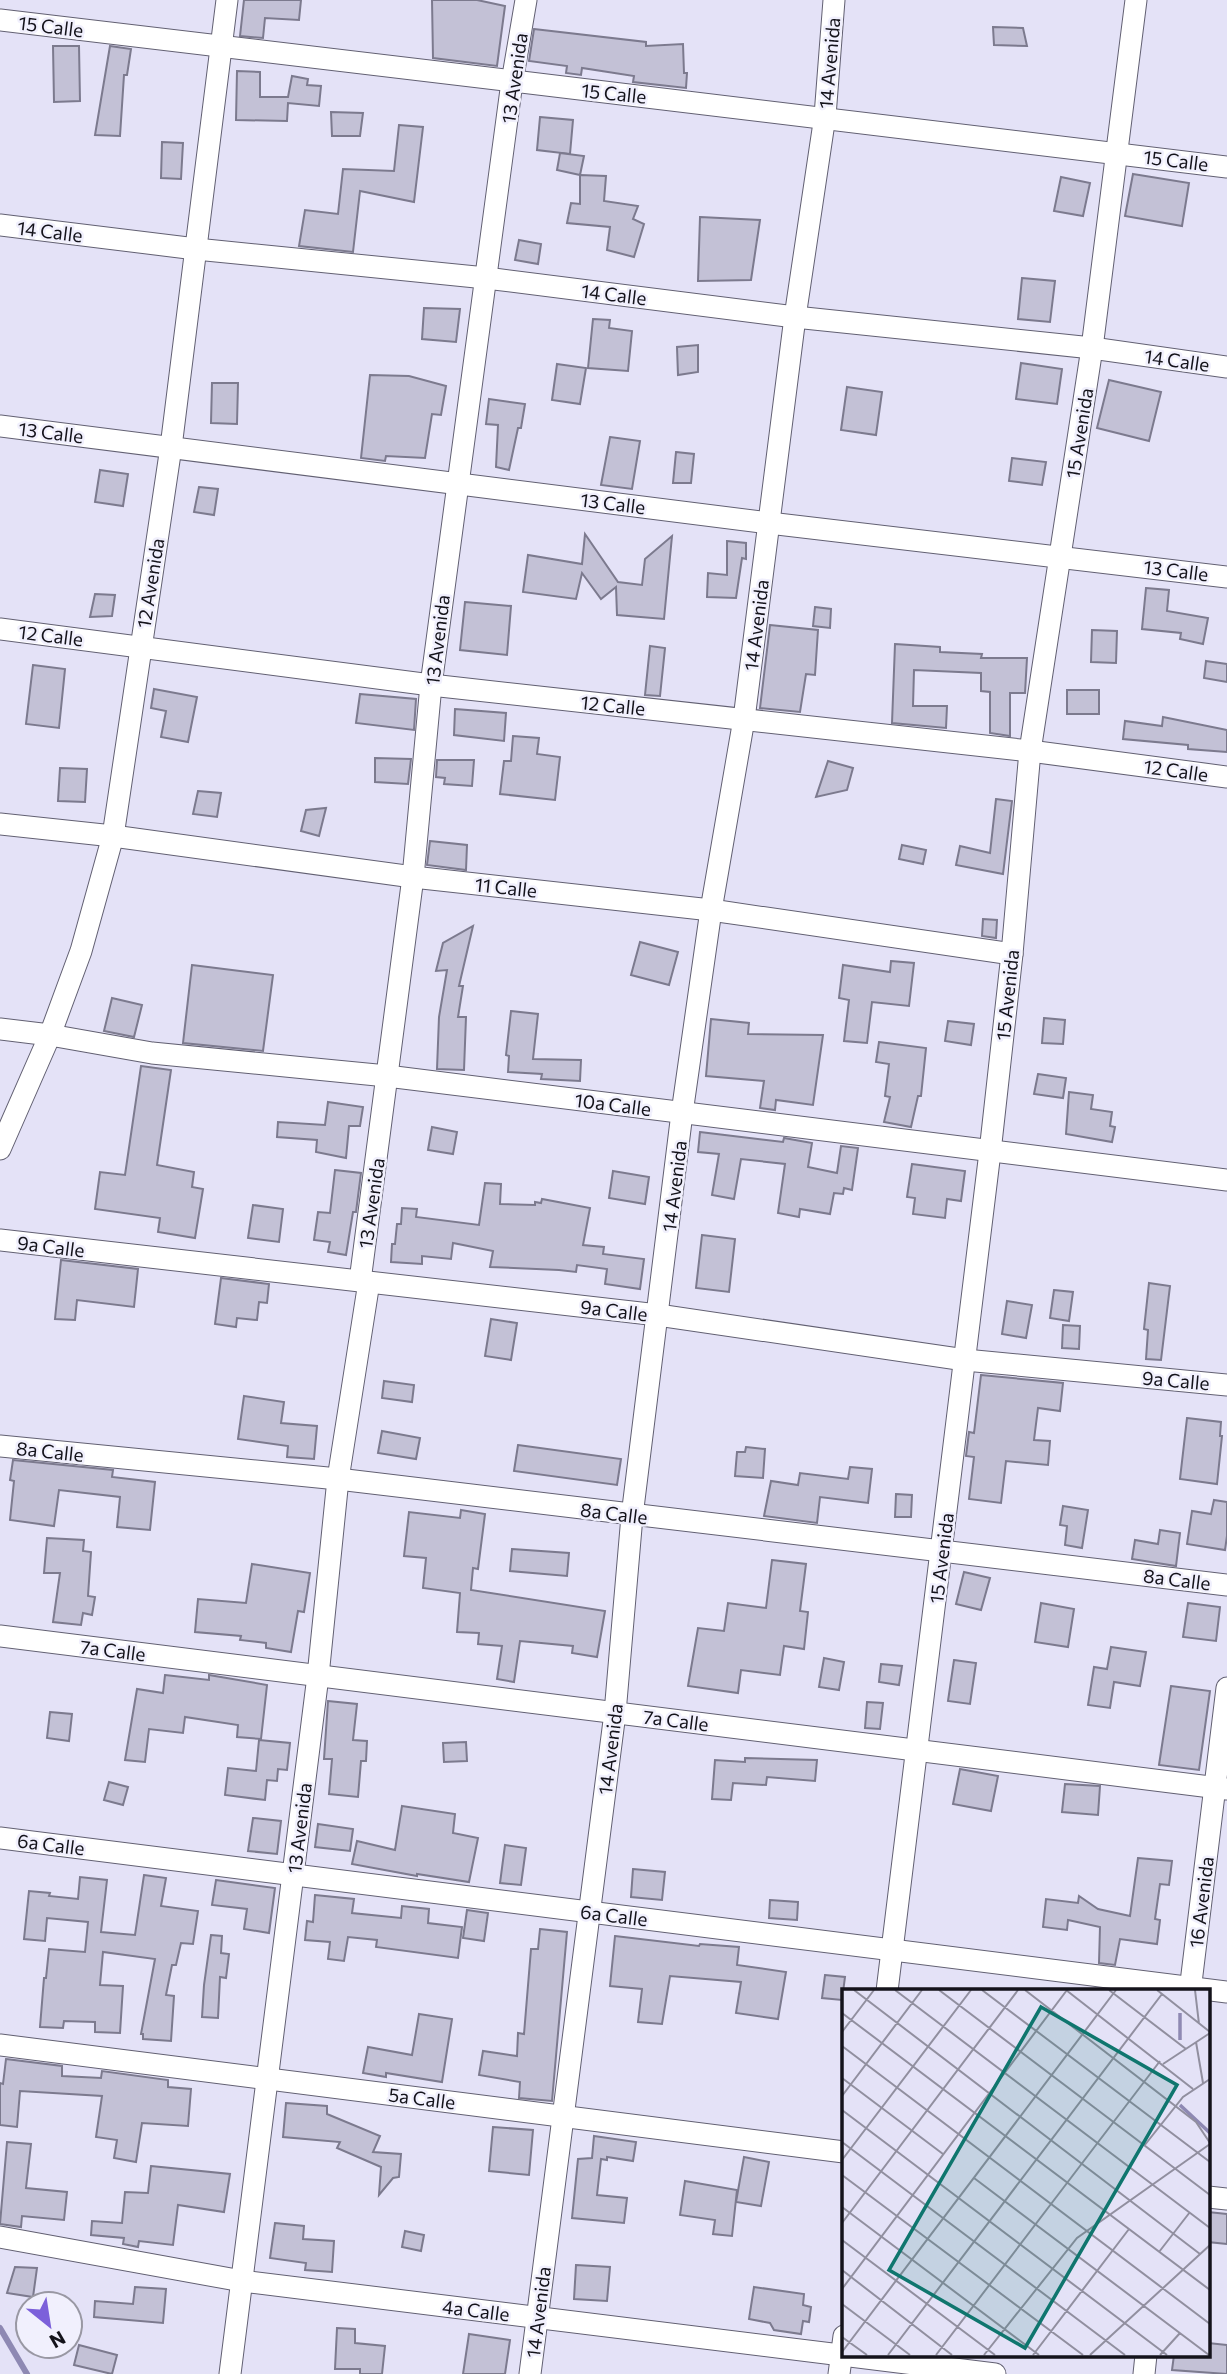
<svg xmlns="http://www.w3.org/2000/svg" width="1227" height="2374" font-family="Commissioner,sans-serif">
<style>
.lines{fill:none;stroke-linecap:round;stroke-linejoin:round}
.stream{stroke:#8e89b3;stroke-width:6}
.building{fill:#c3c1d6;stroke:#7c7a8e;stroke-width:2}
.street-casing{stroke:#626072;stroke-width:23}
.street{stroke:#fff;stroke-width:21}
.labels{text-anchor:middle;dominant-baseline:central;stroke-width:5;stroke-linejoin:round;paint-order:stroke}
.street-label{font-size:19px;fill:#14131b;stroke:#f1f0fd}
.inset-river{fill:none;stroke:#8e89b3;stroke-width:3.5}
.inset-road{fill:none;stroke:#918f9f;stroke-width:2}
.view{fill:#0f766e;fill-opacity:0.15;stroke:#0f766e;stroke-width:3.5}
.inset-edge{fill:none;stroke:#14131b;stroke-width:3.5}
</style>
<rect width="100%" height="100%" fill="#e4e2f7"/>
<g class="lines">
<polyline class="stream" points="0,2328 27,2374"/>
</g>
<g class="building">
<polygon points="244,0 301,0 299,20 265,18 263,38 240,36"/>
<polygon points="432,0 477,0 505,6 497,66 433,58"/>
<polygon points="993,27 1023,28 1027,46 994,45"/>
<polygon points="534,29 646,42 646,46 683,44 684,73 687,73 686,88 633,82 634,76 582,68 581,75 566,73 567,66 529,61"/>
<polygon points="53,46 79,46 80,101 54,102"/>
<polygon points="110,46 131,49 127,75 124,75 120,136 95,135"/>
<polygon points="237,71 260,72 260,97 288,97 292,76 308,79 307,85 321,86 319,106 288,103 287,121 236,120"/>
<polygon points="331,112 363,113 360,136 332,136"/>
<polygon points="540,117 573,120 570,154 537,150"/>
<polygon points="399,125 423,127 414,202 360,191 353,252 299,246 305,210 338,214 343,169 394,171"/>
<polygon points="162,142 183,143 181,179 161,178"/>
<polygon points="560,153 584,156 580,175 557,170"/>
<polygon points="1133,174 1189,183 1182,226 1125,216"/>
<polygon points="580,175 606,176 604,201 638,206 633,219 644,224 634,257 607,250 610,227 567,223 571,203 580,204"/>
<polygon points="1061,177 1090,183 1083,216 1054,211"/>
<polygon points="700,217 760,220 751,280 698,281"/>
<polygon points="519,240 541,244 538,264 515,260"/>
<polygon points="1022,278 1055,281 1050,322 1018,319"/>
<polygon points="424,308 460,309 456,342 422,339"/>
<polygon points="593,319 610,320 609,328 632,331 628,371 588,368"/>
<polygon points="698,345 698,372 678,375 677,347"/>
<polygon points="1021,363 1062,369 1057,404 1016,399"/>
<polygon points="557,364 586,368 580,404 552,400"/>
<polygon points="370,375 409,376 446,386 441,415 432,414 425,458 386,456 385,461 361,458"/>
<polygon points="1109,380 1161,392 1149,441 1097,428"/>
<polygon points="212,383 238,383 237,424 211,423"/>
<polygon points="847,387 882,392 876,435 841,430"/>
<polygon points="489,399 525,404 521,428 518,428 509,470 496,467 498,425 486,424"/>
<polygon points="610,437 640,441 632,489 601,485"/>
<polygon points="676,452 694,454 691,483 673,483"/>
<polygon points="1012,458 1046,462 1042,485 1009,481"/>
<polygon points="100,470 128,474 123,506 95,502"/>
<polygon points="199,487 218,489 214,515 194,512"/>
<polygon points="585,534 618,582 642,585 645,559 672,536 664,619 617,615 616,587 601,599 582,573 576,599 523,592 528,555 582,564"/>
<polygon points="727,541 746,543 746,559 742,558 736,598 707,597 708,573 727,575"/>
<polygon points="1146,588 1169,590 1167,611 1208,618 1203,644 1180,639 1181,633 1142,629"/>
<polygon points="95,594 115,595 112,616 90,617"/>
<polygon points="465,602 511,606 507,655 460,650"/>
<polygon points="815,607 831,609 830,628 813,626"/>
<polygon points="770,625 818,630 815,675 806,674 800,712 760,708"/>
<polygon points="1092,630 1117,631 1116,663 1091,662"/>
<polygon points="895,644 940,647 940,652 982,654 981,658 1027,658 1025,693 1010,693 1010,736 990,733 990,692 981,691 981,673 914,670 913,706 947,706 946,728 892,723"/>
<polygon points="650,646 665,648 660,696 645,695"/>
<polygon points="1206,661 1227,664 1227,682 1204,678"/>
<polygon points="33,665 65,669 59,728 26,724"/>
<polygon points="154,689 197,697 188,742 161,737 166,711 151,708"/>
<rect x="1067" y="690" width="32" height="24"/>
<polygon points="360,694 416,699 414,730 356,723"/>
<polygon points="455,709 506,713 504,741 454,735"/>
<polygon points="1163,717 1227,730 1227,752 1188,749 1188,745 1123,739 1125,721 1162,726"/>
<polygon points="513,736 539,738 537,754 560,757 555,800 500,794 504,761 511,761"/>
<polygon points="375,758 411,759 408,784 375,782"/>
<polygon points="437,760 474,760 472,786 444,784 445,778 436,777"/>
<polygon points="828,761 853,768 847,790 816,797"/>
<polygon points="60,768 87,769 85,802 58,801"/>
<polygon points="198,791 221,793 217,817 193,814"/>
<polygon points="996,799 1012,801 1003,874 956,865 960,846 990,853"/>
<polygon points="326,808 319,836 301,831 306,810"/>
<polygon points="430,841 467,845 466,870 427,865"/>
<polygon points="902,845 926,850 923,864 899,859"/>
<polygon points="983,919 997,920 996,938 982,936"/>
<polygon points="473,926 459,986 463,986 458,1017 466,1017 464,1070 437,1069 439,1017 447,970 436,971 443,943"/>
<polygon points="640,942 678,952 669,985 631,975"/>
<polygon points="891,961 914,963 909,1006 872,1002 867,1043 844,1041 849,1000 839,998 843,965 890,972"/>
<polygon points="192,965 273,975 263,1051 183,1043"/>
<polygon points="112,998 142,1005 134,1037 104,1031"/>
<polygon points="511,1011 538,1014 533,1059 581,1060 580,1081 541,1079 542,1074 508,1072 509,1056 506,1055"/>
<polygon points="1044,1018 1065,1020 1063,1044 1042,1043"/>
<polygon points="711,1019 749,1023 748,1034 823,1035 813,1105 776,1100 775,1110 760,1108 764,1081 706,1076"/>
<polygon points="948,1021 974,1024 971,1045 945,1041"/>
<polygon points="879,1042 926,1048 921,1096 918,1096 911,1127 884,1122 890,1097 885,1096 889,1064 876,1062"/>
<polygon points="141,1066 171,1070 157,1165 194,1172 192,1187 203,1189 195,1238 158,1232 160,1218 95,1209 100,1172 125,1175"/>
<polygon points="1038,1074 1066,1078 1063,1098 1034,1094"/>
<polygon points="1069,1092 1093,1095 1091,1109 1112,1112 1110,1126 1115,1127 1112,1142 1066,1134"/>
<polygon points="328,1102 363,1107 360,1126 349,1126 346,1158 316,1152 317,1140 277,1137 278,1122 325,1125"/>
<polygon points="432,1127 457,1132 453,1154 428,1150"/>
<polygon points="700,1132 783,1142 784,1138 812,1143 808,1167 837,1173 841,1146 858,1148 852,1190 844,1188 843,1194 834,1193 830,1214 800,1209 799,1217 778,1213 785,1164 741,1159 734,1199 712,1195 719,1154 698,1152"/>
<polygon points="912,1164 965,1171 961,1201 947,1199 945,1218 913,1214 915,1198 907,1197"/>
<polygon points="335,1170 361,1173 356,1212 353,1212 346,1255 328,1252 330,1242 314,1240 318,1212 330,1213"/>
<polygon points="613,1171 649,1177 645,1204 609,1198"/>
<polygon points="485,1183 501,1184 500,1204 535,1205 535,1202 541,1203 542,1199 590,1208 583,1245 604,1247 603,1254 644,1259 640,1289 605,1284 607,1269 577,1265 576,1272 559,1270 490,1267 493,1251 453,1243 451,1259 422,1256 422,1264 391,1262 392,1244 395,1244 397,1224 401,1224 402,1208 417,1209 416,1217 479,1225"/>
<polygon points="253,1205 283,1209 279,1242 248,1238"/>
<polygon points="702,1235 735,1239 729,1292 696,1288"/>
<polygon points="61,1260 138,1269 134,1307 77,1300 75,1320 55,1319"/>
<polygon points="221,1278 269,1284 267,1303 259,1302 257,1320 237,1318 236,1327 215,1324"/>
<polygon points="1149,1283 1170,1286 1161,1360 1146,1359 1148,1330 1144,1329"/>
<polygon points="1054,1290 1073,1292 1069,1321 1050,1318"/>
<polygon points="1007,1301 1032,1305 1026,1338 1002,1334"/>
<polygon points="491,1319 517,1323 511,1360 485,1356"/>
<polygon points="1063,1325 1080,1326 1079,1349 1062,1348"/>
<polygon points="981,1375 1063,1383 1060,1411 1038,1408 1034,1440 1050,1441 1048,1465 1006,1461 1001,1503 969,1499 974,1457 966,1456 969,1432 974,1433"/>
<polygon points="384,1381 414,1385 412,1402 382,1398"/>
<polygon points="244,1396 284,1402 281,1423 317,1426 314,1459 287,1457 288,1446 238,1439"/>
<polygon points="1187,1418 1221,1422 1220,1436 1222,1436 1217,1484 1180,1479"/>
<polygon points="382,1431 420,1438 416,1459 378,1453"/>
<polygon points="518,1445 621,1459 617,1485 514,1471"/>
<polygon points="746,1447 765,1449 763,1478 735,1476 737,1452 745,1452"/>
<polygon points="13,1460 113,1470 112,1477 155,1482 150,1530 117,1527 120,1497 59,1490 54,1526 10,1520 14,1481 10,1480"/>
<polygon points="850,1467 872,1469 868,1503 820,1497 817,1523 764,1516 771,1481 798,1485 800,1473 848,1479"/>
<polygon points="896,1494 912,1495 911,1517 895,1517"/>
<polygon points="1214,1500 1227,1502 1227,1536 1225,1550 1187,1544 1192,1511 1211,1514"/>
<polygon points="1063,1506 1088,1510 1082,1548 1065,1545 1067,1526 1060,1525"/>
<polygon points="461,1510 485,1514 478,1569 473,1568 471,1590 605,1611 597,1657 572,1653 573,1646 520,1641 514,1682 497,1679 502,1646 478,1644 479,1633 457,1632 460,1593 423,1588 426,1558 404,1556 409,1512 460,1518"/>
<polygon points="1160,1530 1180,1533 1176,1566 1132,1559 1135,1540 1158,1544"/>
<polygon points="47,1538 84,1540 83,1551 91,1552 88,1596 95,1597 92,1615 83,1613 81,1625 53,1622 60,1573 44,1573"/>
<polygon points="512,1549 569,1553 567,1576 510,1571"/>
<polygon points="772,1560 806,1564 800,1611 808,1612 804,1649 784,1646 780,1675 741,1670 738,1693 688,1686 698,1628 724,1631 728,1603 766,1608"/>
<polygon points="252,1564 310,1573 304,1612 298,1611 291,1652 266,1648 266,1643 240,1640 241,1636 195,1632 198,1599 246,1603"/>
<polygon points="964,1572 990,1578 981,1610 956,1604"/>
<polygon points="1041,1603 1074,1609 1068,1647 1035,1642"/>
<polygon points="1188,1603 1220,1607 1216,1641 1183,1637"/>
<polygon points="1111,1647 1146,1652 1140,1686 1114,1682 1110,1708 1088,1705 1094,1667 1107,1669"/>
<polygon points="824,1658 844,1662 839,1690 819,1687"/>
<polygon points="954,1660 976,1663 970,1704 948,1701"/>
<polygon points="881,1664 902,1666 899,1685 879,1682"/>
<polygon points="165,1675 209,1680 209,1675 267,1685 261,1739 237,1737 238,1725 185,1717 183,1733 149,1729 145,1762 125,1760 137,1689 163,1693"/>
<polygon points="1171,1686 1210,1691 1199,1770 1159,1765"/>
<polygon points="328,1701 357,1704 353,1740 367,1741 366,1761 361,1761 358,1797 329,1794 332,1759 324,1759"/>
<polygon points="867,1702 883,1703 880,1729 865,1728"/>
<polygon points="50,1712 72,1714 69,1741 47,1738"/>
<polygon points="259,1740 290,1743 287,1770 278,1769 277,1781 267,1780 265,1800 225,1795 228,1768 256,1771"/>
<polygon points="466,1742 467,1761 444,1762 443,1743"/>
<polygon points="745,1758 817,1760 815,1781 767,1777 766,1785 733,1783 731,1800 712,1799 715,1760 745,1762"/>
<polygon points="960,1769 998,1776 991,1811 953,1804"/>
<polygon points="109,1782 128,1787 123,1805 104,1800"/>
<polygon points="1065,1784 1100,1786 1098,1815 1062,1812"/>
<polygon points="402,1806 455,1814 453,1833 478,1838 469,1882 417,1874 417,1876 352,1864 357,1841 395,1850"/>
<polygon points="253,1818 281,1821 277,1854 248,1851"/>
<polygon points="318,1824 353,1829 350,1851 315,1847"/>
<polygon points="505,1845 526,1848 521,1885 500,1883"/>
<polygon points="1138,1858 1172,1861 1169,1885 1160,1884 1155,1919 1160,1920 1157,1944 1120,1939 1115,1965 1099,1963 1100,1927 1068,1920 1067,1930 1043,1927 1046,1899 1078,1903 1079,1896 1098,1909 1130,1916"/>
<polygon points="633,1869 665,1872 662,1900 631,1897"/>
<polygon points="144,1875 166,1878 161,1906 198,1911 193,1944 181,1943 176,1965 172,1965 166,1995 174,1996 171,2041 143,2039 143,2034 141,2034 155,1959 103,1952 100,1985 123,1986 120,2033 95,2032 95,2022 64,2021 63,2028 40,2027 44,1978 46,1978 49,1949 85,1952 88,1922 47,1918 45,1941 24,1939 29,1891 50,1893 49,1896 78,1899 80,1877 107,1880 101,1932 135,1935"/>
<polygon points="216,1880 275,1888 269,1933 244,1929 247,1909 212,1905"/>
<polygon points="315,1895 354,1899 352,1913 401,1918 402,1906 429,1909 428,1923 462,1927 458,1958 376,1947 377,1940 348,1937 344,1961 328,1959 330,1942 305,1940 307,1921 313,1922"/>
<polygon points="770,1900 798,1902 797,1920 769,1918"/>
<polygon points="467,1910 488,1913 484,1941 463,1938"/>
<polygon points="540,1929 567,1932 552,2101 519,2098 520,2082 479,2075 483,2051 517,2056 518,2033 524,2034 531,1949 538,1949"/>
<polygon points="211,1935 222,1936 221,1953 229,1954 226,1978 220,1977 218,2018 202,2017 204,1985"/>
<polygon points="615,1936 699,1946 700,1944 739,1947 737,1965 786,1972 778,2019 736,2013 741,1982 670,1976 662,2024 638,2022 642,1989 610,1986"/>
<polygon points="825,1975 845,1977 842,2000 822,1998"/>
<polygon points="419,2014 452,2019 442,2082 386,2073 386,2077 363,2073 368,2047 412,2055"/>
<polygon points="6,2059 62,2066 62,2076 101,2078 102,2071 168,2080 168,2087 191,2089 188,2126 142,2123 136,2162 114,2158 117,2140 96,2137 102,2096 20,2091 17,2127 0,2125 0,2083 3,2084"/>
<polygon points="286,2103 327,2106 327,2114 380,2136 373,2152 401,2154 399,2177 393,2178 379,2195 381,2167 337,2148 340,2142 283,2137"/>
<polygon points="493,2127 533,2130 529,2175 489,2171"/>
<polygon points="594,2136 636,2142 633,2161 607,2157 607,2160 601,2159 597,2195 627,2198 624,2223 572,2218 578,2159 592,2158"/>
<polygon points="7,2142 31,2144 26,2188 67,2192 64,2220 22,2216 21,2227 0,2224"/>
<polygon points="744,2157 769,2162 761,2206 736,2202"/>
<polygon points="151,2166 230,2174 224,2212 178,2205 173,2245 139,2241 138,2247 123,2244 124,2238 91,2235 92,2221 122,2223 125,2192 148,2193"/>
<polygon points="685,2181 737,2190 732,2236 713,2234 715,2220 680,2215"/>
<polygon points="1208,2212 1227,2214 1227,2244 1208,2242"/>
<polygon points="275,2223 304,2226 303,2239 334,2241 332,2272 305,2270 306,2263 270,2258"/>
<polygon points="405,2231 424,2235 421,2251 402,2247"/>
<polygon points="576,2265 610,2267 607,2301 574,2299"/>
<polygon points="15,2267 37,2268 33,2297 7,2293"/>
<polygon points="135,2287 166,2289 163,2323 94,2317 95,2301 133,2304"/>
<polygon points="754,2287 804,2294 803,2305 811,2307 809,2322 803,2321 801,2334 774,2330 770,2323 749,2319"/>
<polygon points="337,2328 355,2329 355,2343 385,2346 382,2374 360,2374 360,2369 335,2369"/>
<polygon points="469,2334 510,2340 505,2374 463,2374"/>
<polygon points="1208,2343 1227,2345 1227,2374 1172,2370 1174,2355 1208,2355"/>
<polygon points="79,2345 117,2355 112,2374 74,2365"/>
</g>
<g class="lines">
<defs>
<g id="street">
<path d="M0,20c409,50 818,95 1227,147"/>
<polyline points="0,225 196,249 486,278 795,317 1092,348 1227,367"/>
<polyline points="0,426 769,523 1227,577"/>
<polyline points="0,629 431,685 1030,751 1227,777"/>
<polyline points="0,824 113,836 413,877 711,910 1012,954"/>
<polyline points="0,1029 50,1035 152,1053 387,1076 1227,1180"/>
<polyline points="0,1149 50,1035 81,951 113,836 171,447 227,0"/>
<polyline points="0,1240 658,1315 965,1360 1227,1385"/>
<polyline points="360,1281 413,877 431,685 512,82 526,0"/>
<polyline points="0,1446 338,1479 1227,1585"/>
<polyline points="0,1636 1227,1789"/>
<polyline points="0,1838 1227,1992"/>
<polyline points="887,1991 990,1152 1012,954 1030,751 1092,348 1136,0"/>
<polyline points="1190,1991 1227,1688"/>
<polyline points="0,2045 844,2152"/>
<polyline points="1208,2197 1227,2199"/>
<polyline points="0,2237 242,2281 995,2374"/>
<polyline points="230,2374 318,1676 338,1479 369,1282"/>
<polyline points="530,2374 615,1713 632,1516 682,1113 711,910 744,719 795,317 825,116 834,0"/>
<polyline points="839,2374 844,2336"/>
<polyline points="1144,2374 1146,2355"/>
</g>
</defs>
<use href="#street" class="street-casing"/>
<use href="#street" class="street"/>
</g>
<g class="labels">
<g class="street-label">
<text transform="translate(51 26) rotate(7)">15 Calle</text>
<text transform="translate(829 63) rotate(-85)">14 Avenida</text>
<text transform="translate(514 78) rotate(-82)">13 Avenida</text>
<text transform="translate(614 93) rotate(6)">15 Calle</text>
<text transform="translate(1176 160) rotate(7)">15 Calle</text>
<text transform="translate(50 231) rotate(7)">14 Calle</text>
<text transform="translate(614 294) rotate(7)">14 Calle</text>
<text transform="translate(1177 360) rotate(8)">14 Calle</text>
<text transform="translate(51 432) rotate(7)">13 Calle</text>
<text transform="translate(1079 433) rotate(-81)">15 Avenida</text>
<text transform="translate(613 503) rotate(7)">13 Calle</text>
<text transform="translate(1176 570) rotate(7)">13 Calle</text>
<text transform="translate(150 583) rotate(-81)">12 Avenida</text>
<text transform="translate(756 625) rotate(-83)">14 Avenida</text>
<text transform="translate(51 635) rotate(7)">12 Calle</text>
<text transform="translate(437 640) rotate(-83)">13 Avenida</text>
<text transform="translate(613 705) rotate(6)">12 Calle</text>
<text transform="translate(1176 770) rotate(8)">12 Calle</text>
<text transform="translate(506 887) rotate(6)">11 Calle</text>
<text transform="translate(1007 995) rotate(-84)">15 Avenida</text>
<text transform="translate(613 1104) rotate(7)">10a Calle</text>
<text transform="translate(674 1186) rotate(-83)">14 Avenida</text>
<text transform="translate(371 1203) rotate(-82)">13 Avenida</text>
<text transform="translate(51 1246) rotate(7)">9a Calle</text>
<text transform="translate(614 1310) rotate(7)">9a Calle</text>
<text transform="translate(1176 1380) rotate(5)">9a Calle</text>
<text transform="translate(50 1451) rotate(6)">8a Calle</text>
<text transform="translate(614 1513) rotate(7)">8a Calle</text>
<text transform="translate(941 1558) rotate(-83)">15 Avenida</text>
<text transform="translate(1177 1579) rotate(7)">8a Calle</text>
<text transform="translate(113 1650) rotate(7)">7a Calle</text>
<text transform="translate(676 1720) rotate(7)">7a Calle</text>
<text transform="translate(610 1749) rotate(-83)">14 Avenida</text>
<text transform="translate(299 1828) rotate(-83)">13 Avenida</text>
<text transform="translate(51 1844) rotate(7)">6a Calle</text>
<text transform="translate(1201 1902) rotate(-83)">16 Avenida</text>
<text transform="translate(614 1915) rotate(7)">6a Calle</text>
<text transform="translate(422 2098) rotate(7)">5a Calle</text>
<text transform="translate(476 2310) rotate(7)">4a Calle</text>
<text transform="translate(538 2312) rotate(-83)">14 Avenida</text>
</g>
</g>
<g transform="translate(842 1989)">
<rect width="368" height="368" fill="#e4e2f7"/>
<path class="inset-river" d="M338,51v-27M338,116l30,28"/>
<path class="inset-road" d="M12,1l346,264M53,1l315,238M97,1l271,205M140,1l228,172M183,1l171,132 14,21M224,1l127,99M267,1l77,59M315,1l53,42M353,1l4,34M0,24l368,277M0,43l32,-42M354,53l7,41M0,57l368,278M321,75l47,-31M0,89l101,76M0,107l80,-106M0,121l325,245M0,153l283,213M302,157l39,-49 27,-18M0,171l129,-170M0,186l241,180M132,189l235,177M225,194l93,-122M0,218l197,148M0,234l176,-233M0,251l153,115M317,263l31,-40M0,281l110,85M0,300l225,-299M0,315l68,51M0,348l25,18M0,363l274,-362M46,366l274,-361M94,366l131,-172M142,366l93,-117 133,-94M191,366l96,-126M248,366l120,-110M318,366l20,-22"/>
<path class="view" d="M199,18l136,78 -152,263 -136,-78z"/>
<rect width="368" height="368" class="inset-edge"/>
</g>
<g transform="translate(49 2325) rotate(150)"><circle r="33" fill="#f1f0fd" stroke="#9998a3" stroke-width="2"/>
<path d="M0-5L12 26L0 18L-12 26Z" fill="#7c60da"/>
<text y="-10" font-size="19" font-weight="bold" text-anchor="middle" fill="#14131b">N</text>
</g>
</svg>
